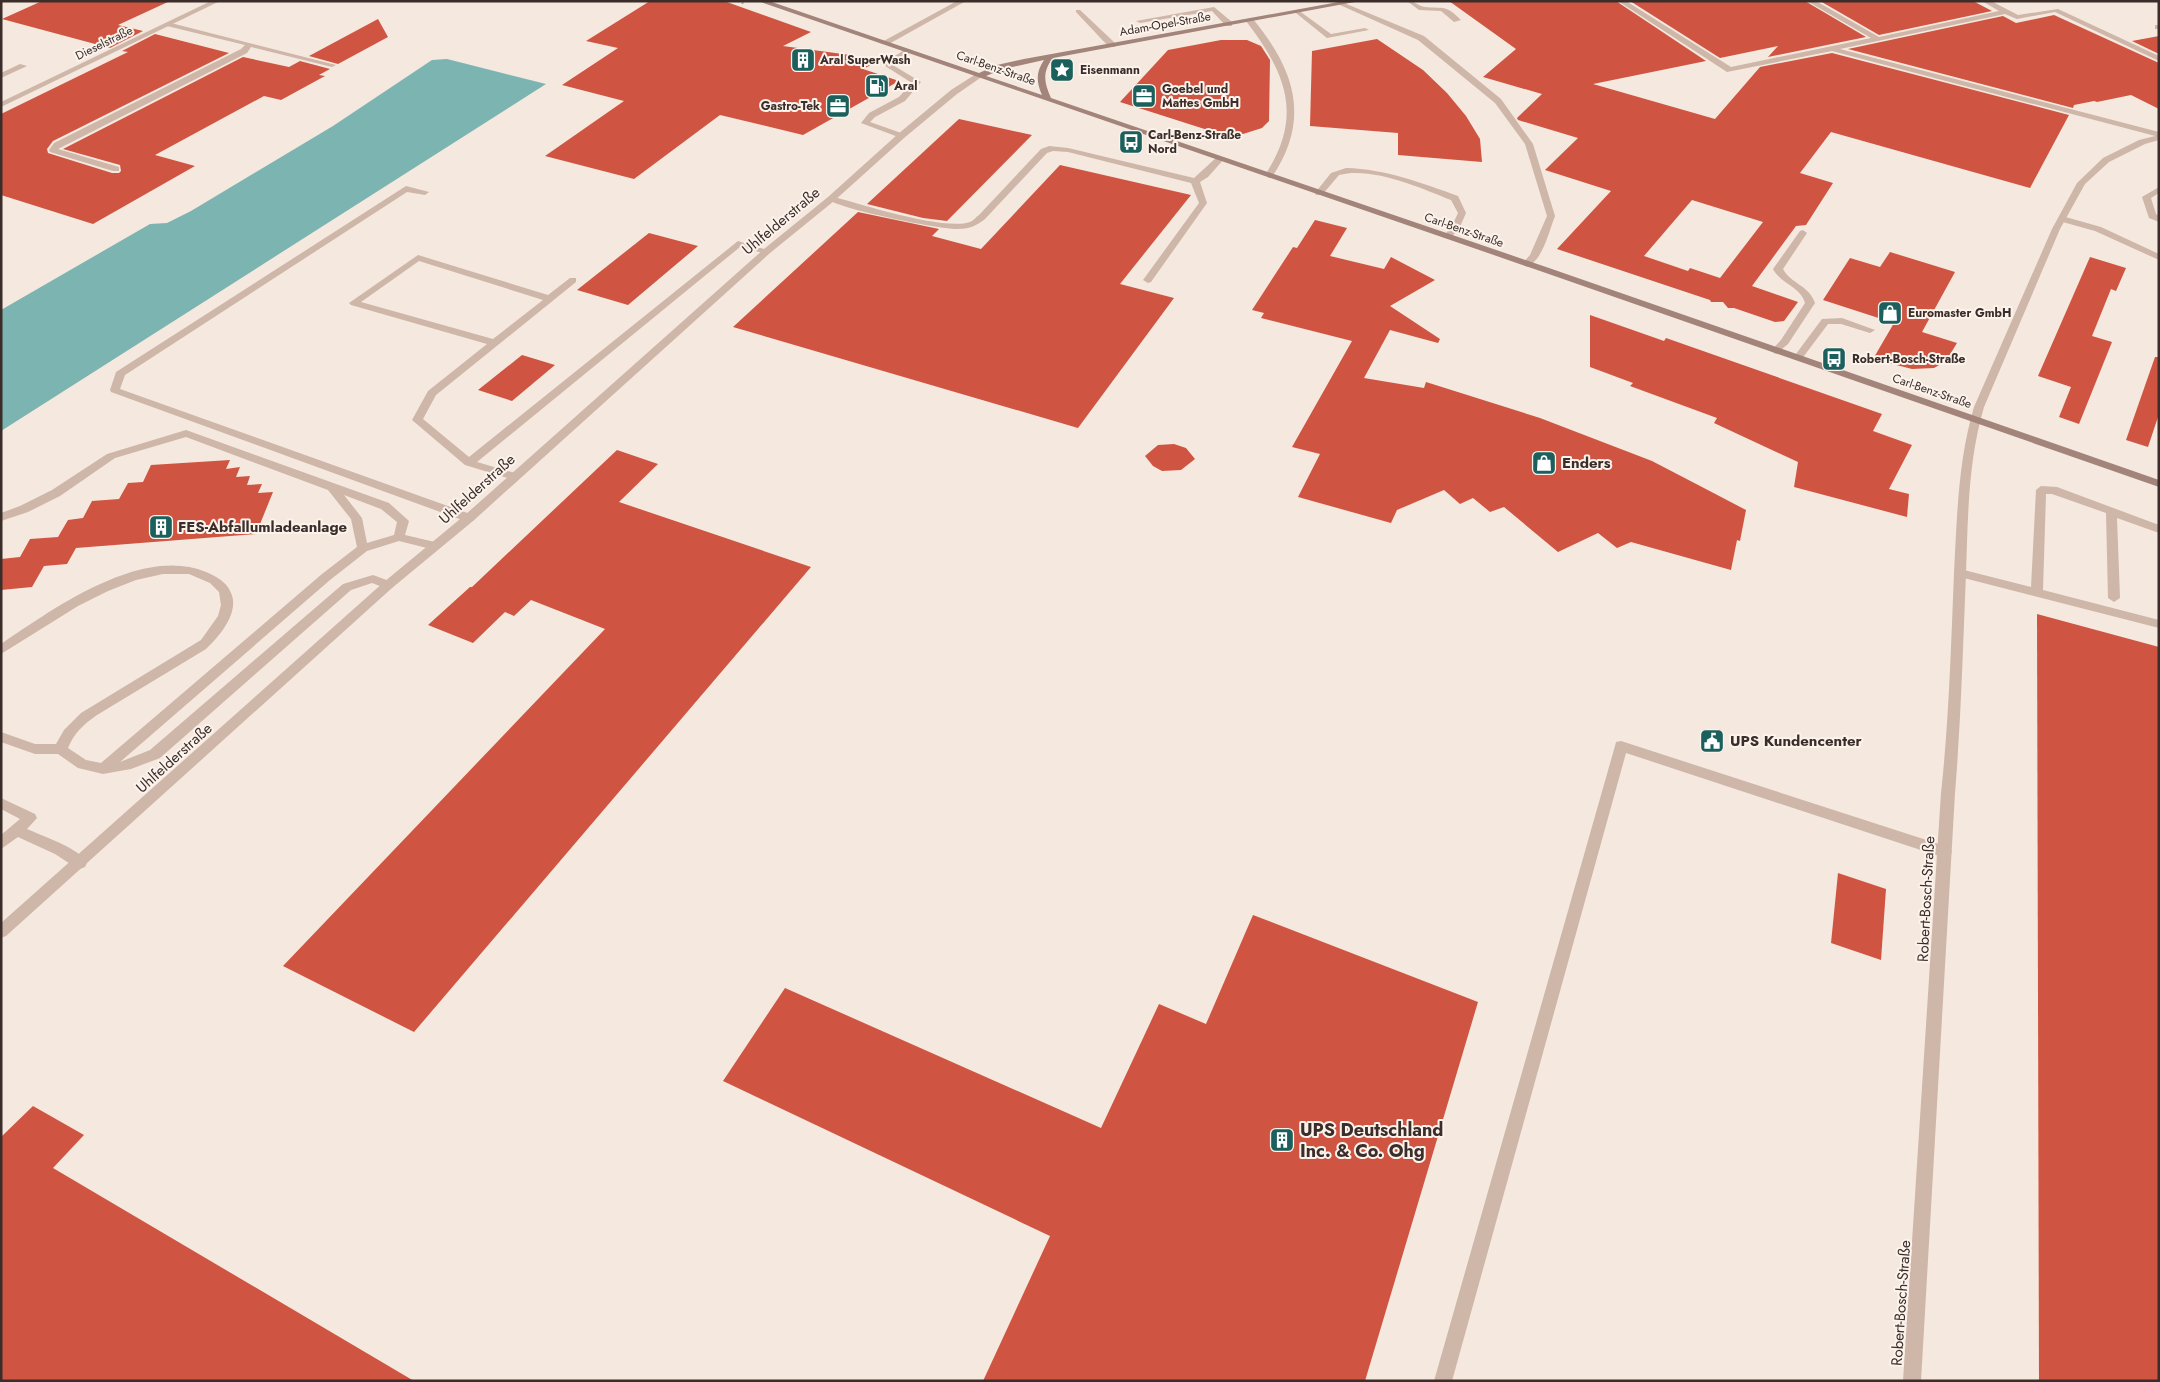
<svg xmlns="http://www.w3.org/2000/svg" width="2160" height="1382" font-family="Jost,sans-serif">
<style>
.water{fill:#7bb4b1}
.building{fill:#cf5542;fill-rule:evenodd}
.lines{fill:none;stroke-linecap:round;stroke-linejoin:round}
.path{stroke:#baa093;stroke-width:2;stroke-dasharray:2 2;stroke-linecap:butt}
.service{fill:#ceb6a9;fill-rule:evenodd}
.minor{fill:#ceb6a9;fill-rule:evenodd}
.secondary{fill:#a2847a;fill-rule:evenodd}
.labels{text-anchor:middle;dominant-baseline:central;stroke-width:4;stroke-linejoin:round;paint-order:stroke}
.far-street-label{font-size:12px;fill:#3b2d29;stroke:#fcf3ec}
.far-poi-label{font-size:12px;font-weight:bold;fill:#3b2d29;stroke:#fcf3ec;text-anchor:start}
.street-label{font-size:15px;fill:#3b2d29;stroke:#fcf3ec}
.poi-label{font-size:15px;font-weight:bold;fill:#3b2d29;stroke:#fcf3ec;text-anchor:start}
.near-poi-label{font-size:18px;font-weight:bold;fill:#3b2d29;stroke:#fcf3ec;text-anchor:start}
</style>
<rect width="100%" height="100%" fill="#f5e8de"/>
<polygon class="water" points="447,59 546,84 1,431 1,310 150,224 167,223 191,211 333,126 432,60"/>
<g class="building">
<polygon points="42,1 170,1 118,25 143,31 110,48 2,19"/>
<polygon points="650,1 724,1 811,32 783,46 850,55 873,64 863,69 899,81 803,135 720,115 634,179 545,156 624,101 562,85 618,48 586,41"/>
<path d="M1449,1h167l90,60 -113,23 122,35 45,-52 72,-14 237,62 -39,73 -199,-56 -31,41 33,10 -27,42 -10,1 -44,60 46,16 -14,19 -9,1 -41,-14h-6l-5,-6h-12l-1,-2 -153,-51 54,-58 -66,-21 33,-32 -60,-18 -1,-2 25,-24 -59,-17 33,-28zM1692,200l71,22 -43,56 -30,-10 -2,3 -44,-15z"/>
<polygon points="1630,1 1805,1 1866,37 1768,57 1778,46 1720,58"/>
<polygon points="1820,1 1973,1 1992,11 1879,35"/>
<polygon points="2054,15 2159,63 2159,109 2131,95 2097,102 2094,101 2074,105 2073,108 1848,49 2003,16 2016,23"/>
<polygon points="378,19 388,37 338,64 309,56"/>
<polygon points="155,34 229,53 53,141 47,149 48,153 112,173 119,173 121,171 120,165 63,149 243,57 289,67 300,61 330,69 319,75 325,76 281,100 264,96 155,155 195,166 93,224 1,195 1,114 128,52 122,51"/>
<polygon points="2159,36 2159,54 2132,41"/>
<polygon points="1377,39 1423,70 1447,93 1466,116 1480,139 1482,162 1398,155 1398,133 1310,126 1312,51"/>
<polygon points="1221,40 1247,40 1261,46 1270,60 1269,121 1262,128 1243,134 1217,133 1120,102 1168,50"/>
<polygon points="959,119 1032,135 947,221 923,218 867,204"/>
<polygon points="1060,165 1191,195 1120,284 1174,298 1078,428 733,327 858,212 939,229 932,236 981,249"/>
<polygon points="1315,220 1347,228 1330,256 1384,269 1391,257 1435,280 1390,306 1440,339 1438,343 1390,330 1364,378 1424,388 1426,382 1540,418 1652,461 1702,487 1746,510 1740,541 1737,540 1731,570 1631,542 1617,548 1598,533 1558,552 1504,507 1490,512 1473,498 1460,504 1444,490 1397,510 1391,523 1298,497 1320,454 1292,447 1352,341 1261,318 1264,313 1252,310 1293,247 1297,248"/>
<polygon points="649,233 698,246 628,305 577,290"/>
<polygon points="1890,252 1955,272 1922,332 1957,343 1946,361 1934,368 1912,369 1873,359 1894,323 1823,300 1850,258 1880,267"/>
<polygon points="2090,257 2126,268 2116,291 2111,289 2092,336 2112,342 2079,424 2059,417 2071,387 2038,376"/>
<polygon points="1590,315 1664,341 1666,338 1882,414 1873,431 1912,445 1889,489 1909,494 1907,517 1794,487 1798,462 1714,423 1717,418 1630,386 1633,383 1590,367"/>
<polygon points="522,355 555,365 512,401 478,390"/>
<polygon points="2155,357 2159,357 2159,414 2148,447 2126,440"/>
<polygon points="1174,444 1186,448 1195,459 1181,470 1162,471 1153,466 1145,456 1158,445"/>
<polygon points="617,450 658,464 619,502 811,567 414,1032 283,966 605,629 531,600 514,616 505,612 473,643 428,625 470,587 472,587"/>
<polygon points="230,460 226,469 240,467 236,477 250,476 247,485 262,484 258,493 273,492 256,534 76,548 67,564 44,566 32,587 1,590 1,559 20,557 30,539 58,537 68,520 83,518 92,501 119,499 128,483 143,482 151,465"/>
<polygon points="2037,614 2159,647 2159,1381 2039,1381"/>
<polygon points="1838,873 1886,889 1881,960 1831,943"/>
<polygon points="1253,915 1478,1002 1365,1381 983,1381 1050,1236 723,1081 785,988 1101,1128 1159,1004 1206,1024"/>
<polygon points="33,1106 84,1135 53,1168 414,1381 1,1381 1,1137"/>
</g>
<g class="lines">
<polyline class="path" points="738,1 745,4"/>
<g class="service">
<polygon points="957,1 966,1 887,45 880,43"/>
<path d="M1407,1c9,0 11,5 18,6 19,2 20,-3 36,13l-7,2 -13,-11 -22,-1z"/>
<polygon points="1618,1 1626,1 1731,67 1871,38 1807,1 1816,1 1879,37 1999,11 1982,1 1991,1 2018,15 2058,9 2159,56 2159,61 2055,12 2017,19 2005,14 1840,49 2159,132 2159,137 1832,51 1727,72"/>
<path d="M1340,3h4l80,33 77,63 32,45 22,72c-6,15 -12,44 -28,51l-5,-3 8,-9 17,-39 -22,-72 -30,-41 -77,-63 -78,-35z"/>
<polygon points="1214,7 1232,22 1232,26 1226,26 1212,11 1140,23 1136,21"/>
<polygon points="1076,10 1080,10 1115,43 1115,47 1109,47 1076,12"/>
<polygon points="1298,10 1331,34 1365,28 1369,30 1327,38 1296,13 1294,12"/>
<path d="M1247,19h6c42,51 58,100 19,158l-3,1 -4,-3c39,-59 21,-102 -19,-154z"/>
<polygon points="167,22 336,65 332,67 251,47 247,53 58,149 119,167 119,171 113,171 50,152 49,150 54,143 241,49 245,45 167,26"/>
<rect x="2155" y="25" width="4" height="4"/>
<polygon points="906,49 913,51 891,64 921,82 905,101 875,117 870,122 904,134 905,136 901,138 861,123 869,113 899,97 912,83 882,64"/>
<polygon points="20,64 27,66 1,78 1,73"/>
<path d="M1049,146l19,2 126,30 23,-21 7,2 -16,18 -8,5 7,21 -56,79 -3,1 -5,-3 56,-77 -8,-20 -123,-31 -15,-1 -6,2 -62,66c-9,7 -16,10 -28,10 -20,0 -117,-20 -130,-30l4,-3c29,8 113,35 139,26 3,-1 6,-5 9,-7l62,-66z"/>
<path d="M1346,168c39,1 76,15 112,28l8,17 -7,16 -10,10 -7,-2 9,-9 7,-15 -7,-13c-30,-12 -79,-34 -112,-25l-17,20h-6l-1,-2 16,-20z"/>
<polygon points="406,186 429,192 425,195 407,192 125,375 120,389 473,515 475,518 473,521 465,521 111,392 110,390 116,372"/>
<polygon points="2159,187 2159,193 2151,198 2156,214 2159,216 2159,222 2149,218 2142,197"/>
<polygon points="2062,216 2101,227 2159,254 2159,260 2095,231 2059,221 2058,219"/>
<path d="M1803,230l4,3 -24,36c8,15 26,16 32,34l-27,41 -12,10 -5,-3 10,-11 24,-37c-4,-16 -24,-19 -32,-34l27,-38z"/>
<path d="M738,241l33,10 -4,3 -27,-7 -263,215 41,12 1,2 -1,2 -4,2 -49,-15 -53,-45 16,-29 59,-47 -136,-39 -2,-2 69,-48 130,40 22,-17h6v4l-140,113 -13,24 46,38zM419,261l124,39 -50,39 -132,-37z"/>
<polygon points="1842,318 1875,330 1870,333 1841,324 1828,324 1801,360 1795,360 1793,358 1822,319"/>
<path d="M186,430l203,73 20,18 -4,14 34,8 2,3 -6,4 -36,-9 -32,10 -37,29 -210,182 30,-12 193,-166 30,-9 19,7 2,3 -2,3 -4,1 -16,-6 -21,7 -191,168 -29,11 -28,5 -25,-6 -20,-14h-23l-34,-12v-10l34,12h21l8,-14 17,-17 120,-73 17,-24 3,-11 -2,-13 -9,-9 -21,-9h-26l-27,6 -28,11 -30,15 -77,48v-10c52,-35 140,-99 205,-72 11,5 20,9 25,21 9,19 -12,44 -25,56l-109,66c-13,9 -23,18 -29,33l18,12 15,3 221,-189 35,-27 -6,-28 -23,-29 -142,-53 -71,21 -55,38 -32,16 -27,9v-8l19,-7 32,-16 55,-36zM344,495l37,14 16,13 -3,13 -27,8 -5,-25z"/>
<polygon points="2041,486 2057,487 2159,525 2159,533 2117,518 2120,598 2114,602 2108,598 2106,513 2052,494 2046,494 2043,590 2159,620 2159,628 1956,576 1954,573 1956,570 1960,569 2031,587 2036,490"/>
<polygon points="1621,741 1945,846 1950,848 1952,852 1950,856 1945,858 1626,753 1452,1381 1434,1381 1615,746 1616,742"/>
<path d="M1,798l34,16 2,4 -10,11c15,7 53,19 60,34l-2,4 -5,2 -5,-2 -20,-13 -37,-17 -17,12v-14l19,-16 -19,-10z"/>
</g>
<g class="minor">
<polygon points="211,1 220,1 1,107 1,102"/>
<polygon points="976,74 983,76 957,94 904,138 834,201 770,253 473,521 392,588 6,936 1,938 1,923 384,582 465,515 764,249 828,197 898,134 951,90"/>
<path d="M2159,135v5l-14,4 -36,18 -24,22 -25,45 -76,178c-16,54 -16,110 -18,166 -3,73 -5,147 -11,220l-34,588h-18l38,-588c8,-73 10,-147 13,-220 3,-56 4,-112 20,-166l78,-178 25,-46 26,-25 36,-18z"/>
</g>
<path class="secondary" d="M758,1h11l210,72 18,-8 27,-6 320,-58h16l-307,57c-11,14 -9,24 -2,40l498,170 610,212v7l-616,-215zM1044,60c-8,12 -8,21 -2,35l-56,-19 17,-7z"/>
</g>
<defs>
<symbol id="building-square" viewBox="-11 -11 22 22"><rect x="-9" y="-9" width="18" height="18" rx="4" fill="#1b605d" stroke="#fcf3ec"/><path d="M-4-6H4V6H1V3H-1V6H-4ZM-2.5-4.3h1.7v1.8h-1.7ZM.8-4.3h1.7v1.8H.8ZM-2.5-1h1.7V.8h-1.7ZM.8-1h1.7V.8H.8Z" fill="#fff"/></symbol>
<symbol id="sight-square" viewBox="-11 -11 22 22"><rect x="-9" y="-9" width="18" height="18" rx="4" fill="#1b605d" stroke="#fcf3ec"/><path d="M0-6L1.8-2.2L6-1.7L2.9 1.2L3.7 5.4L0 3.3L-3.7 5.4L-2.9 1.2L-6-1.7L-1.8-2.2Z" fill="#fff"/></symbol>
<symbol id="fuel-square" viewBox="-11 -11 22 22"><rect x="-9" y="-9" width="18" height="18" rx="4" fill="#1b605d" stroke="#fcf3ec"/><path d="M-5.5-6h7V0h2V4h1.3V-2.5L3-4.5l.8-.8L6-3V5H2.5V1h-1V6h-7ZM-4.2-4.7v3.2H.2V-4.7Z" fill="#fff"/></symbol>
<symbol id="office-square" viewBox="-11 -11 22 22"><rect x="-9" y="-9" width="18" height="18" rx="4" fill="#1b605d" stroke="#fcf3ec"/><path d="M-6-3h4V-5.5h4V-3h4V5H-6ZM-1-4.5V-3h2v-1.5ZM-6 0V1H6V0Z" fill="#fff"/></symbol>
<symbol id="bus-square" viewBox="-11 -11 22 22"><rect x="-9" y="-9" width="18" height="18" rx="4" fill="#1b605d" stroke="#fcf3ec"/><path d="M-5-6H5V4H4V6H2V4H-2V6H-4V4H-5ZM-3.5-4V0h7V-4ZM-3.5 1.2v1.5H-2V1.2ZM2 1.2v1.5H3.5V1.2Z" fill="#fff"/></symbol>
<symbol id="shop-square" viewBox="-11 -11 22 22"><rect x="-9" y="-9" width="18" height="18" rx="4" fill="#1b605d" stroke="#fcf3ec"/><path d="M-5-2.5h2.3a2.7 3.5 0 0 1 5.4 0H5L5.5 6h-11ZM-1.5-2.5h3a1.5 2.3 0 0 0-3 0Z" fill="#fff"/></symbol>
<symbol id="civic-square" viewBox="-11 -11 22 22"><rect x="-9" y="-9" width="18" height="18" rx="4" fill="#1b605d" stroke="#fcf3ec"/><path d="M-.6-6.5H3V-4.5H.6V-3L4-1V1h2V6H-6V1h2V-1L-.6-3ZM-1.2 2.5V6h2.4V2.5Z" fill="#fff"/></symbol>
</defs>
<g fill-rule="evenodd">
<use href="#building-square" x="789" y="46" width="28" height="28"/>
<use href="#sight-square" x="1048" y="56" width="28" height="28"/>
<use href="#fuel-square" x="863" y="72" width="28" height="28"/>
<use href="#office-square" x="1130" y="82" width="28" height="28"/>
<use href="#office-square" x="824" y="92" width="28" height="28"/>
<use href="#bus-square" x="1117" y="128" width="28" height="28"/>
<use href="#shop-square" x="1876" y="299" width="28" height="28"/>
<use href="#bus-square" x="1820" y="345" width="28" height="28"/>
<use href="#shop-square" x="1530" y="449" width="28" height="28"/>
<use href="#building-square" x="147" y="513" width="28" height="28"/>
<use href="#civic-square" x="1698" y="727" width="28" height="28"/>
<use href="#building-square" x="1268" y="1126" width="28" height="28"/>
</g>
<g class="labels">
<g class="far-street-label">
<text transform="translate(1165 24) rotate(-10)">Adam-Opel-Straße</text>
<text transform="translate(104 43) rotate(-26)">Dieselstraße</text>
<text transform="translate(996 68) rotate(19)">Carl-Benz-Straße</text>
<text transform="translate(1464 230) rotate(19)">Carl-Benz-Straße</text>
<text transform="translate(1932 391) rotate(19)">Carl-Benz-Straße</text>
</g>
<g class="far-poi-label">
<text x="820" y="60">Aral SuperWash</text>
<text x="1080" y="70">Eisenmann</text>
<text x="894" y="86">Aral</text>
<text x="1162" y="89">Goebel und<tspan x="1162" dy="14">Mattes GmbH</tspan></text>
<text x="820" y="106" text-anchor="end">Gastro-Tek</text>
<text x="1148" y="135">Carl-Benz-Straße<tspan x="1148" dy="14">Nord</tspan></text>
<text x="1908" y="313">Euromaster GmbH</text>
<text x="1852" y="359">Robert-Bosch-Straße</text>
</g>
<g class="street-label">
<text transform="translate(781 221) rotate(-40)">Uhlfelderstraße</text>
<text transform="translate(477 489) rotate(-42)">Uhlfelderstraße</text>
<text transform="translate(174 758) rotate(-42)">Uhlfelderstraße</text>
<text transform="translate(1926 899) rotate(-87)">Robert-Bosch-Straße</text>
<text transform="translate(1901 1303) rotate(-86)">Robert-Bosch-Straße</text>
</g>
<g class="poi-label">
<text x="1562" y="463">Enders</text>
<text x="178" y="527">FES-Abfallumladeanlage</text>
<text x="1730" y="741">UPS Kundencenter</text>
</g>
<g class="near-poi-label">
<text x="1300" y="1130">UPS Deutschland<tspan x="1300" dy="21">Inc. &amp; Co. Ohg</tspan></text>
</g>
</g>
<rect width="2160" height="1382" fill="none" stroke="#3b2d29" stroke-width="5"/>
</svg>
